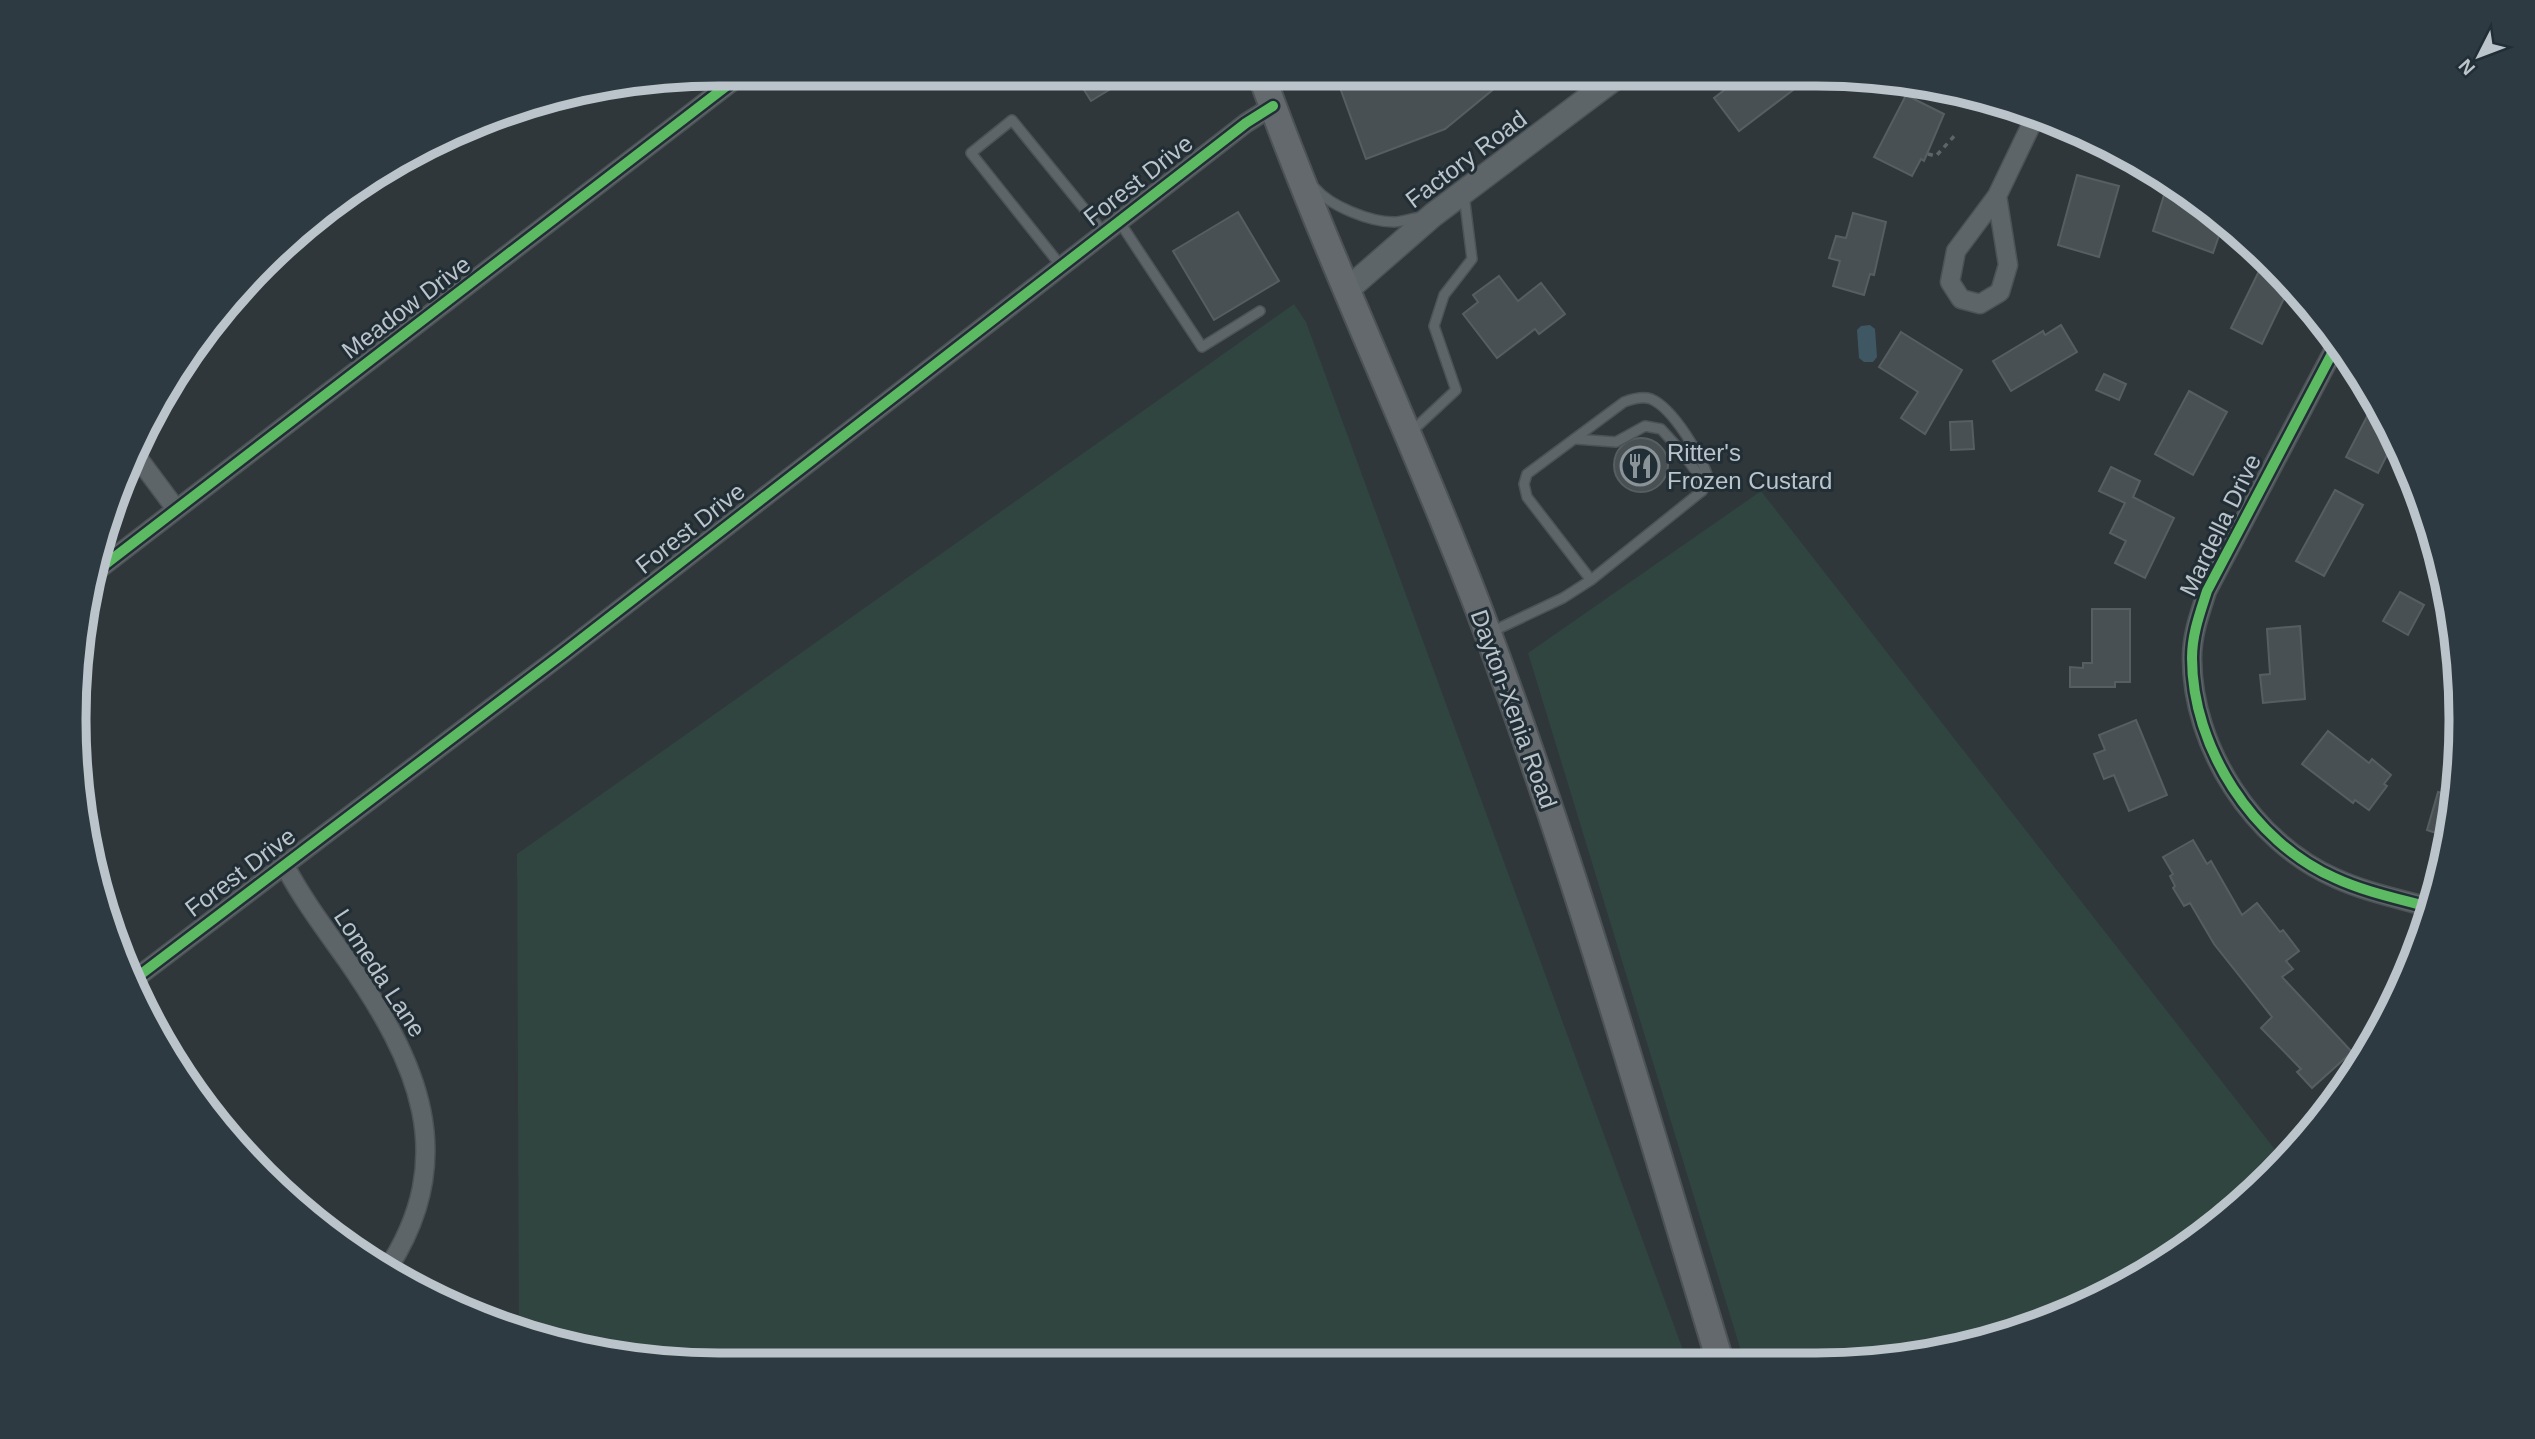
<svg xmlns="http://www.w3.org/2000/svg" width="2535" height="1439" font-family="Helvetica,sans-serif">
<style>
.green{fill:#304440}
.water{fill:#3f5762}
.building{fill:#495053;stroke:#575e62;stroke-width:2}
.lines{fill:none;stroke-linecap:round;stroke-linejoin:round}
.service-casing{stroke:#4c5255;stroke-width:12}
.minor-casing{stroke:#4c5255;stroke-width:21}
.tertiary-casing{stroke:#4c5255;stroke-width:26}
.secondary-casing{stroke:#4c5255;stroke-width:30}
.path{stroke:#5e6467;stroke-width:3.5;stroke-dasharray:5 5;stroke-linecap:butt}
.service{stroke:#5e6568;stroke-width:9}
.minor{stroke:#5e6568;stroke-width:18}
.tertiary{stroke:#5e6568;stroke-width:23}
.secondary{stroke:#63696d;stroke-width:26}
.cycleway-casing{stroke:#222e35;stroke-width:15}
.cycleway{stroke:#5cba63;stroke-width:10}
.labels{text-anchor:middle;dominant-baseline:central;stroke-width:6;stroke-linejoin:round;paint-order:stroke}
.street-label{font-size:24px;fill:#bac4ca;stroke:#222e35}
.poi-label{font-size:24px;fill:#bac4ca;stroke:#222e35;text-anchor:start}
.rim{fill:none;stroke:#bac4ca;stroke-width:9}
</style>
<rect width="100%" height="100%" fill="#2f373a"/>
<g class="green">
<polygon points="450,141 418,167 406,164"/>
<polygon points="1294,304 1306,322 1687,1361 678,1364 519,1333 517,854"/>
<polygon points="1761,491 2284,1161 2273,1176 2174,1257 2024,1331 1899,1360 1744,1361 1528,653"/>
</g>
<polygon class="water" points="1870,325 1875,329 1877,357 1873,362 1864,362 1859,358 1857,330 1861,326"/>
<g class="building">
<polygon points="1074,74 1135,74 1091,101"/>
<polygon points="1335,74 1512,74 1445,129 1366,159"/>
<polygon points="1744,75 1781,75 1793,90 1739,131 1714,98"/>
<polygon points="1906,95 1944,114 1924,161 1921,159 1912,176 1874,157"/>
<polygon points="2077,175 2119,186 2099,257 2058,245"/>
<polygon points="2168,182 2202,205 2199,215 2223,224 2213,253 2153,231"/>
<polygon points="1238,212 1279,281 1214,320 1173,251"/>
<polygon points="1853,213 1886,222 1874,275 1870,274 1864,295 1833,286 1840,261 1829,258 1836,236 1846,238"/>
<polygon points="2267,261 2290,286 2262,344 2231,328 2261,267 2263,269"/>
<polygon points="1499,276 1518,301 1541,283 1565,314 1539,334 1535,329 1497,358 1463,314 1478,302 1473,295"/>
<polygon points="2061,325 2077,352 2011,391 1993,361 2043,331 2045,335"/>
<polygon points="1901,332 1962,370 1925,434 1901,418 1918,392 1879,367"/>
<polygon points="2104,374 2126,384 2119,400 2096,390"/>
<polygon points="2189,391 2227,412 2193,475 2155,454"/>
<polygon points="2375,401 2396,437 2378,473 2346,457"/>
<polygon points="1972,421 1974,449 1951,450 1950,422"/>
<circle cx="1641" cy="465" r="27"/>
<polygon points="2111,467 2140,481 2133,497 2174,518 2145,578 2115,563 2126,541 2110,533 2125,503 2099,491"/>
<polygon points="2335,490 2363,505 2324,576 2296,561"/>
<polygon points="2400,592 2424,605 2408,635 2383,621"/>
<polygon points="2092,609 2130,609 2130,682 2115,682 2115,687 2070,687 2070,667 2083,668 2083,663 2092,663"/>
<polygon points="2300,626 2305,699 2263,703 2260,675 2270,674 2267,629"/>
<polygon points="2136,720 2167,795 2129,811 2114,775 2104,779 2094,754 2105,750 2099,735"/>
<polygon points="2328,731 2369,763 2372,759 2391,775 2384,784 2387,786 2369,810 2355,800 2353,803 2302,764"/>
<polygon points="2438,792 2456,797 2448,837 2427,830"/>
<polygon points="2193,840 2207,864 2211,861 2242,915 2257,903 2280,932 2283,930 2299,951 2286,961 2293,969 2282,977 2352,1052 2312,1088 2297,1072 2301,1069 2261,1028 2272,1017 2214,944 2190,903 2184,906 2173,888 2175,886 2170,876 2173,874 2163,857"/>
</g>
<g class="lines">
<defs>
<g id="service">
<path d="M1315,188c15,18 55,34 79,34 8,0 18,-4 27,-5"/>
<polyline points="1119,221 1202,347 1260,311"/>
<polyline points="1061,266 971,153 1012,120 1104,233"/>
<polyline points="1411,432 1456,390 1434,326 1444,295 1472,259 1464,195"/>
<polyline points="1575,439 1616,442 1645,426 1661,429 1682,452 1698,474 1702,491"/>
<path d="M1489,633l74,-35 28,-18 111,-89 7,-11c-7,-23 -36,-72 -58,-81 -9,-3 -19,0 -27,3l-97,72 -3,10 3,13 64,83"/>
</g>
<g id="minor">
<polyline points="1997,196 2008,265 2000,292 1980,304 1961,299 1950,282 1956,251 1997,196 2035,117"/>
<path d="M2338,342l-131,249c-7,22 -15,43 -15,67 0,89 61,184 143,220 30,14 65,21 97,30"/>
<polyline points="138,458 176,509"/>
<polyline points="94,573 742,74"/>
<path d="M285,866c18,34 40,63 62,94 70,101 115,197 39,311"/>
<polyline points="132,981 565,652 1246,123 1273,106"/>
</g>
<polyline id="tertiary" points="1347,290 1433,215 1619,75"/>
<path id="secondary" d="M1261,74c66,183 151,359 220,541 92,244 163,496 239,746"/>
</defs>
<use href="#service" class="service-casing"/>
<use href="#minor" class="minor-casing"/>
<use href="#tertiary" class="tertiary-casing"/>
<use href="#secondary" class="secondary-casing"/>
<polyline class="path" points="1928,154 1936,156 1957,133"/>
<use href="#service" class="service"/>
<use href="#minor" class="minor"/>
<use href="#tertiary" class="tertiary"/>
<use href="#secondary" class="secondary"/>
<defs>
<g id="cycleway">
<path d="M2338,342l-131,249c-7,22 -15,43 -15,67 0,89 61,184 143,220 30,14 65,21 97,30"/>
<polyline points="94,573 742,74"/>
<polyline points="132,981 565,652 1246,123 1273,106"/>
</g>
</defs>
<use href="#cycleway" class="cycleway-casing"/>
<use href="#cycleway" class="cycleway"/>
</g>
<defs>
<symbol id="restaurant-ring" viewBox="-11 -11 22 22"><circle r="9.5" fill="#222e35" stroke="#899398" stroke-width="1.5"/><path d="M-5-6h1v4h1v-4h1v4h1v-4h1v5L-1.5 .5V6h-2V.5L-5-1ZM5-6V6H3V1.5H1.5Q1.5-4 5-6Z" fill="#899398"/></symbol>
</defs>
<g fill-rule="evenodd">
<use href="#restaurant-ring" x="1618" y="444" width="44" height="44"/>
</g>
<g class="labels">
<g class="street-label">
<text transform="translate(1466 159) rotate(-37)">Factory Road</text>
<text transform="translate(1138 180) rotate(-38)">Forest Drive</text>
<text transform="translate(406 307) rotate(-37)">Meadow Drive</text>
<text transform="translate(2220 525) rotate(-64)">Mardella Drive</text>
<text transform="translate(690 528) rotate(-38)">Forest Drive</text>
<text transform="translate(1514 709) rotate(70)">Dayton-Xenia Road</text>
<text transform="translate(240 872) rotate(-37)">Forest Drive</text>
<text transform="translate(380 973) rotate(57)">Lomeda Lane</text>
</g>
<g class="poi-label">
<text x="1667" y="452">Ritter's<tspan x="1667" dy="28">Frozen Custard</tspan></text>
</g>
</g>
<path d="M0 0H2535V1439H0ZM719 86H1816A633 633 0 0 1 2449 719V720A633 633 0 0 1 1816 1353H719A633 633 0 0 1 86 720V719A633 633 0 0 1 719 86Z" fill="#2e3a41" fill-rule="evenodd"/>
<path class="rim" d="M719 86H1816A633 633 0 0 1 2449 719V720A633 633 0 0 1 1816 1353H719A633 633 0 0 1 86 720V719A633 633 0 0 1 719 86Z"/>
<g transform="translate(2479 56) rotate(228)" stroke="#222e35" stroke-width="5" paint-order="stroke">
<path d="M0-5L12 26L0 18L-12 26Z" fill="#bac4ca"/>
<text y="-10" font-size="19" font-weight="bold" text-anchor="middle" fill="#bac4ca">N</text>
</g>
</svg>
